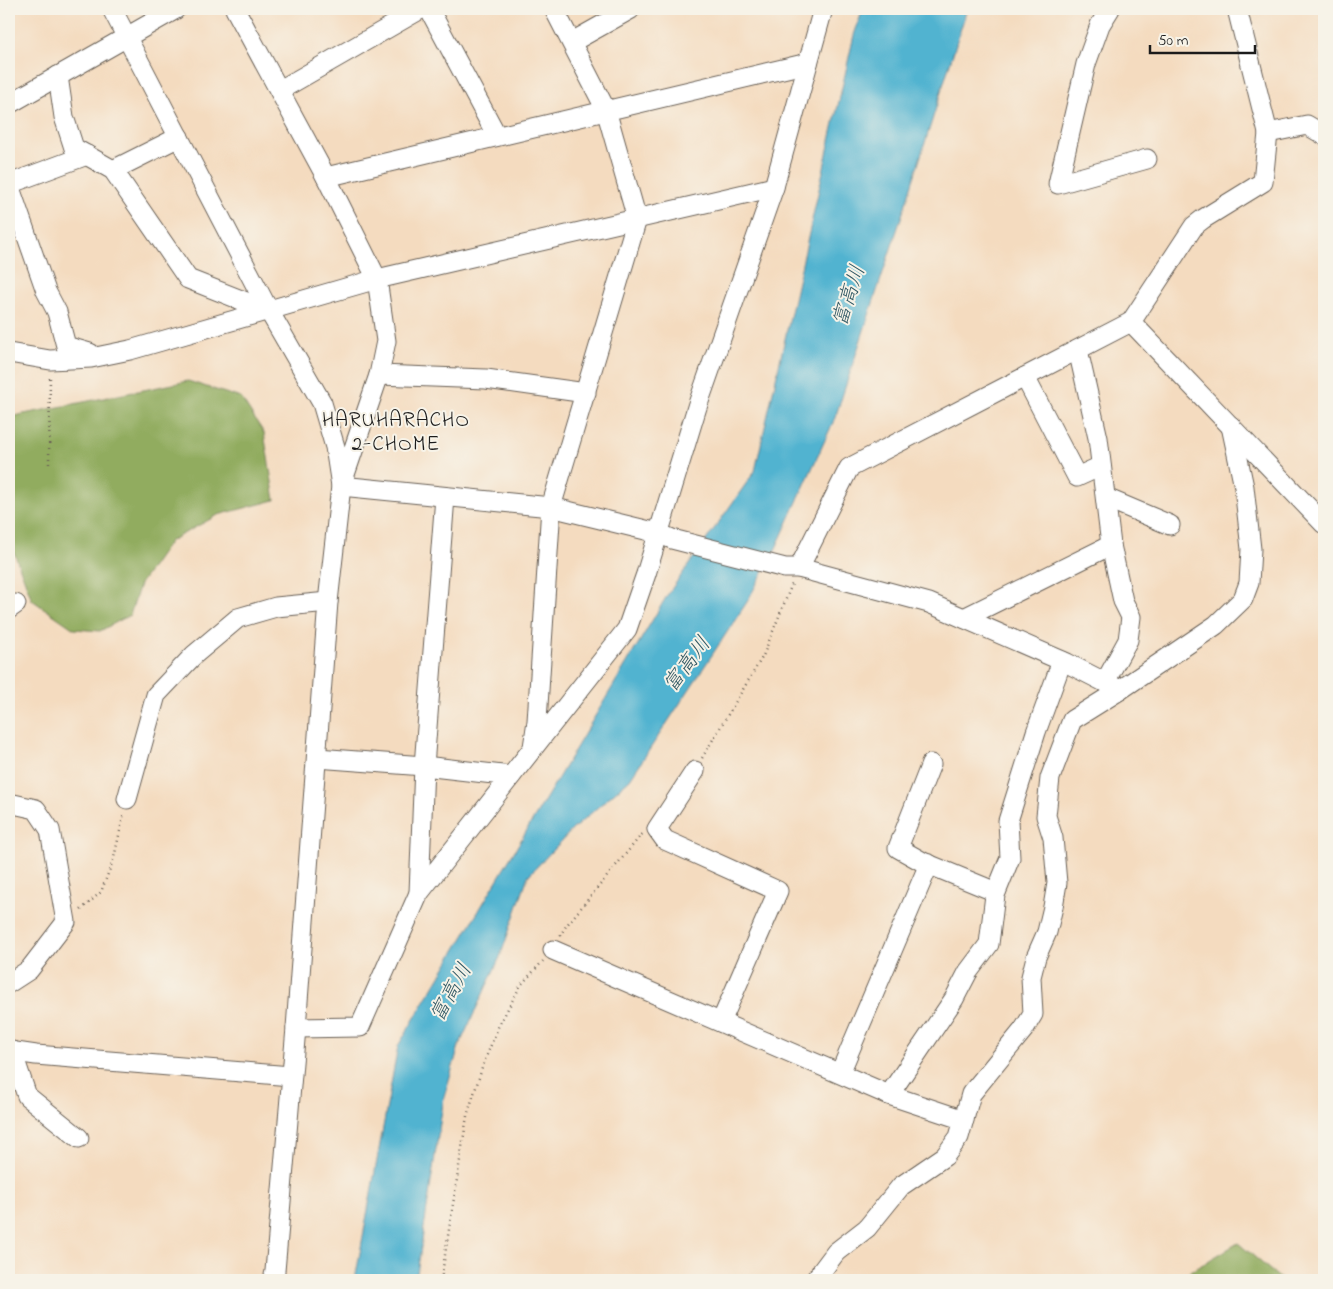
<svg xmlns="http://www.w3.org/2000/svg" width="1333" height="1289" font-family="'Indie Flower','Klee One',sans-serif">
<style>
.forest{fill:#91ac5f;stroke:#56643e}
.water{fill:#51b3d0;stroke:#366876}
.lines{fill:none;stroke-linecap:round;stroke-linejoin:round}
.minor-casing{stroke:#685f55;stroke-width:21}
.path{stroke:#685f55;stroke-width:2.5;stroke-dasharray:1 4;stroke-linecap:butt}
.minor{stroke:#fff;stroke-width:19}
.labels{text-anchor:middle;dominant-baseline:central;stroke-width:4;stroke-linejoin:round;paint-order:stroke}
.water-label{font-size:21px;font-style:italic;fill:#315864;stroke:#f7f3e8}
.neighbourhood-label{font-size:21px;letter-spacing:1px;fill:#1c1c1c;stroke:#f7f3e8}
</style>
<rect width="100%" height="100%" fill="#f7f3e8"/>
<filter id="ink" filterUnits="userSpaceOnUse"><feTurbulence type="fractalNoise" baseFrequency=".02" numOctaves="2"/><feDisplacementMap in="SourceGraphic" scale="10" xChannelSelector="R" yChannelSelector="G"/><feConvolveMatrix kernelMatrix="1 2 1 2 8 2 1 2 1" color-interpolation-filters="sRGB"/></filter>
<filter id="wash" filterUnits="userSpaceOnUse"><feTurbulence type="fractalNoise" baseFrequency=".0096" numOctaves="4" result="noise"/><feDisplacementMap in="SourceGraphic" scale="20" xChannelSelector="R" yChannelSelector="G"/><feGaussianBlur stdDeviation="1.12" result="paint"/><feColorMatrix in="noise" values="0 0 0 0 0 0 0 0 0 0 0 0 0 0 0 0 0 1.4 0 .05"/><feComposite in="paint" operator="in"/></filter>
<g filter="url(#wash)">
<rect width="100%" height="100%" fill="#f4dbbf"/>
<g class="forest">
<polygon points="188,381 241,398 264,433 275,500 218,515 170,541 140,584 130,615 100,631 74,629 32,600 15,555 9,545 9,417"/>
<polygon points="1238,1243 1282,1280 1174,1280 1181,1277"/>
</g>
<polygon class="water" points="863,9 967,9 907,200 835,418 776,548 747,602 630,779 573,829 528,876 500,957 459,1046 444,1097 416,1280 355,1280 398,1046 668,594 755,471 854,35"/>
</g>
<g filter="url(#ink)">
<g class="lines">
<defs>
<g id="minor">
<polyline points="112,9 269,311 322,403 335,447 341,486 551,507 658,533 672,539 785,568 799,568 929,603 1067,663 1120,690"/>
<polyline points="235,9 326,177 377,279 386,341 379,375 341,486 328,602 296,1028 275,1271 273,1280"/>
<polyline points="429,9 497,136"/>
<polyline points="1110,9 1100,25 1086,64 1058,184 1147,159"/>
<polyline points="572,42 631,9"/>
<polyline points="58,76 64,117 74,148 113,170 188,279 269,311"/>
<polyline points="280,90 421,9"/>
<polyline points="9,104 176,9"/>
<polyline points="1268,133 1307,125 1324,135"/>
<polyline points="113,170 179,137"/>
<polyline points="326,177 808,63"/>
<polyline points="9,184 87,155"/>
<polyline points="9,185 46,291 57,312 66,346 90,353"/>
<polyline points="1131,322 1324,524"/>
<polyline points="1078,350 1098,438 1111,545 1123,601 1131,617 1128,640 1105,682"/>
<polyline points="9,353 50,360 91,358 130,350 377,279 774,187"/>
<polyline points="379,375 486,379 586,393"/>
<polyline points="1025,377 1077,477 1101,466"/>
<polyline points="1106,498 1170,525"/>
<polyline points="799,568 849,468 1131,322 1194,226 1203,219 1263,182 1268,133 1237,9"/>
<polyline points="9,609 16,604"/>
<polyline points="964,618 1111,545"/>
<polyline points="533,747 537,721 551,507 637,219 606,110 554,9"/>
<polyline points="317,758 424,766 511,776"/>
<polyline points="931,764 898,848 923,862 996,892"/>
<polyline points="695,771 657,829 665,840 778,891 721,1022"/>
<polyline points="127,799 156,695 194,655 238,618 276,607 328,602"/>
<polyline points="9,803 36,809 50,830 66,922 29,970 9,983"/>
<polyline points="419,893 424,766 445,497"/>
<polyline points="553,950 889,1095 964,1120"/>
<polyline points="296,1028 360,1027 419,893 627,629 646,574 697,407 774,187 823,9"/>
<polyline points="9,1051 36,1055 291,1076"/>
<polyline points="12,1051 27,1096 79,1138"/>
<polyline points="840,1073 929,864"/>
<polyline points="889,1095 954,999 968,972 989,944 995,895 1010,858 1008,821 1036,732 1062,661"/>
<polyline points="815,1280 836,1252 867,1228 901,1186 945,1156 959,1137 971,1094 1024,1029 1033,1014 1031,977 1036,957 1047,932 1053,907 1057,883 1053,838 1046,816 1050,778 1072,720 1120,690 1216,625 1243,599 1249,583 1251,549 1244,487 1231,426"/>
</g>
</defs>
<use href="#minor" class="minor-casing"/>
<g class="path">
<polyline points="49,464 50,376"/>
<polyline points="702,758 763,656 792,584"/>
<polyline points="81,910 101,892 114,858 124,813"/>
<polyline points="560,936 566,926 643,833"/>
<polyline points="441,1280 467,1116 483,1065 499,1025 521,985 543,961"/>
</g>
<use href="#minor" class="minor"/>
</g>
</g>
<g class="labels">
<g class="water-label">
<text transform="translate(850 296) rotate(-72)">富高川</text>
<text transform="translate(688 665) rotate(-53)">富高川</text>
<text transform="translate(452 993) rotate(-61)">富高川</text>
</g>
<g class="neighbourhood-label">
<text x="396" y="421">HARUHARACHO<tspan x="396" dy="24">2-CHOME</tspan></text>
</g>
</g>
<rect width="1333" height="1289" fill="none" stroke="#f7f3e8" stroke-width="30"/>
<path d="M1150 45v8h105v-8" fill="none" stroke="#1c1c1c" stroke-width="2.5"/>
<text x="1158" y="45" font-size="15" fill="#1c1c1c" stroke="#f7f3e8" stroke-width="4" paint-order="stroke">50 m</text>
</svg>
